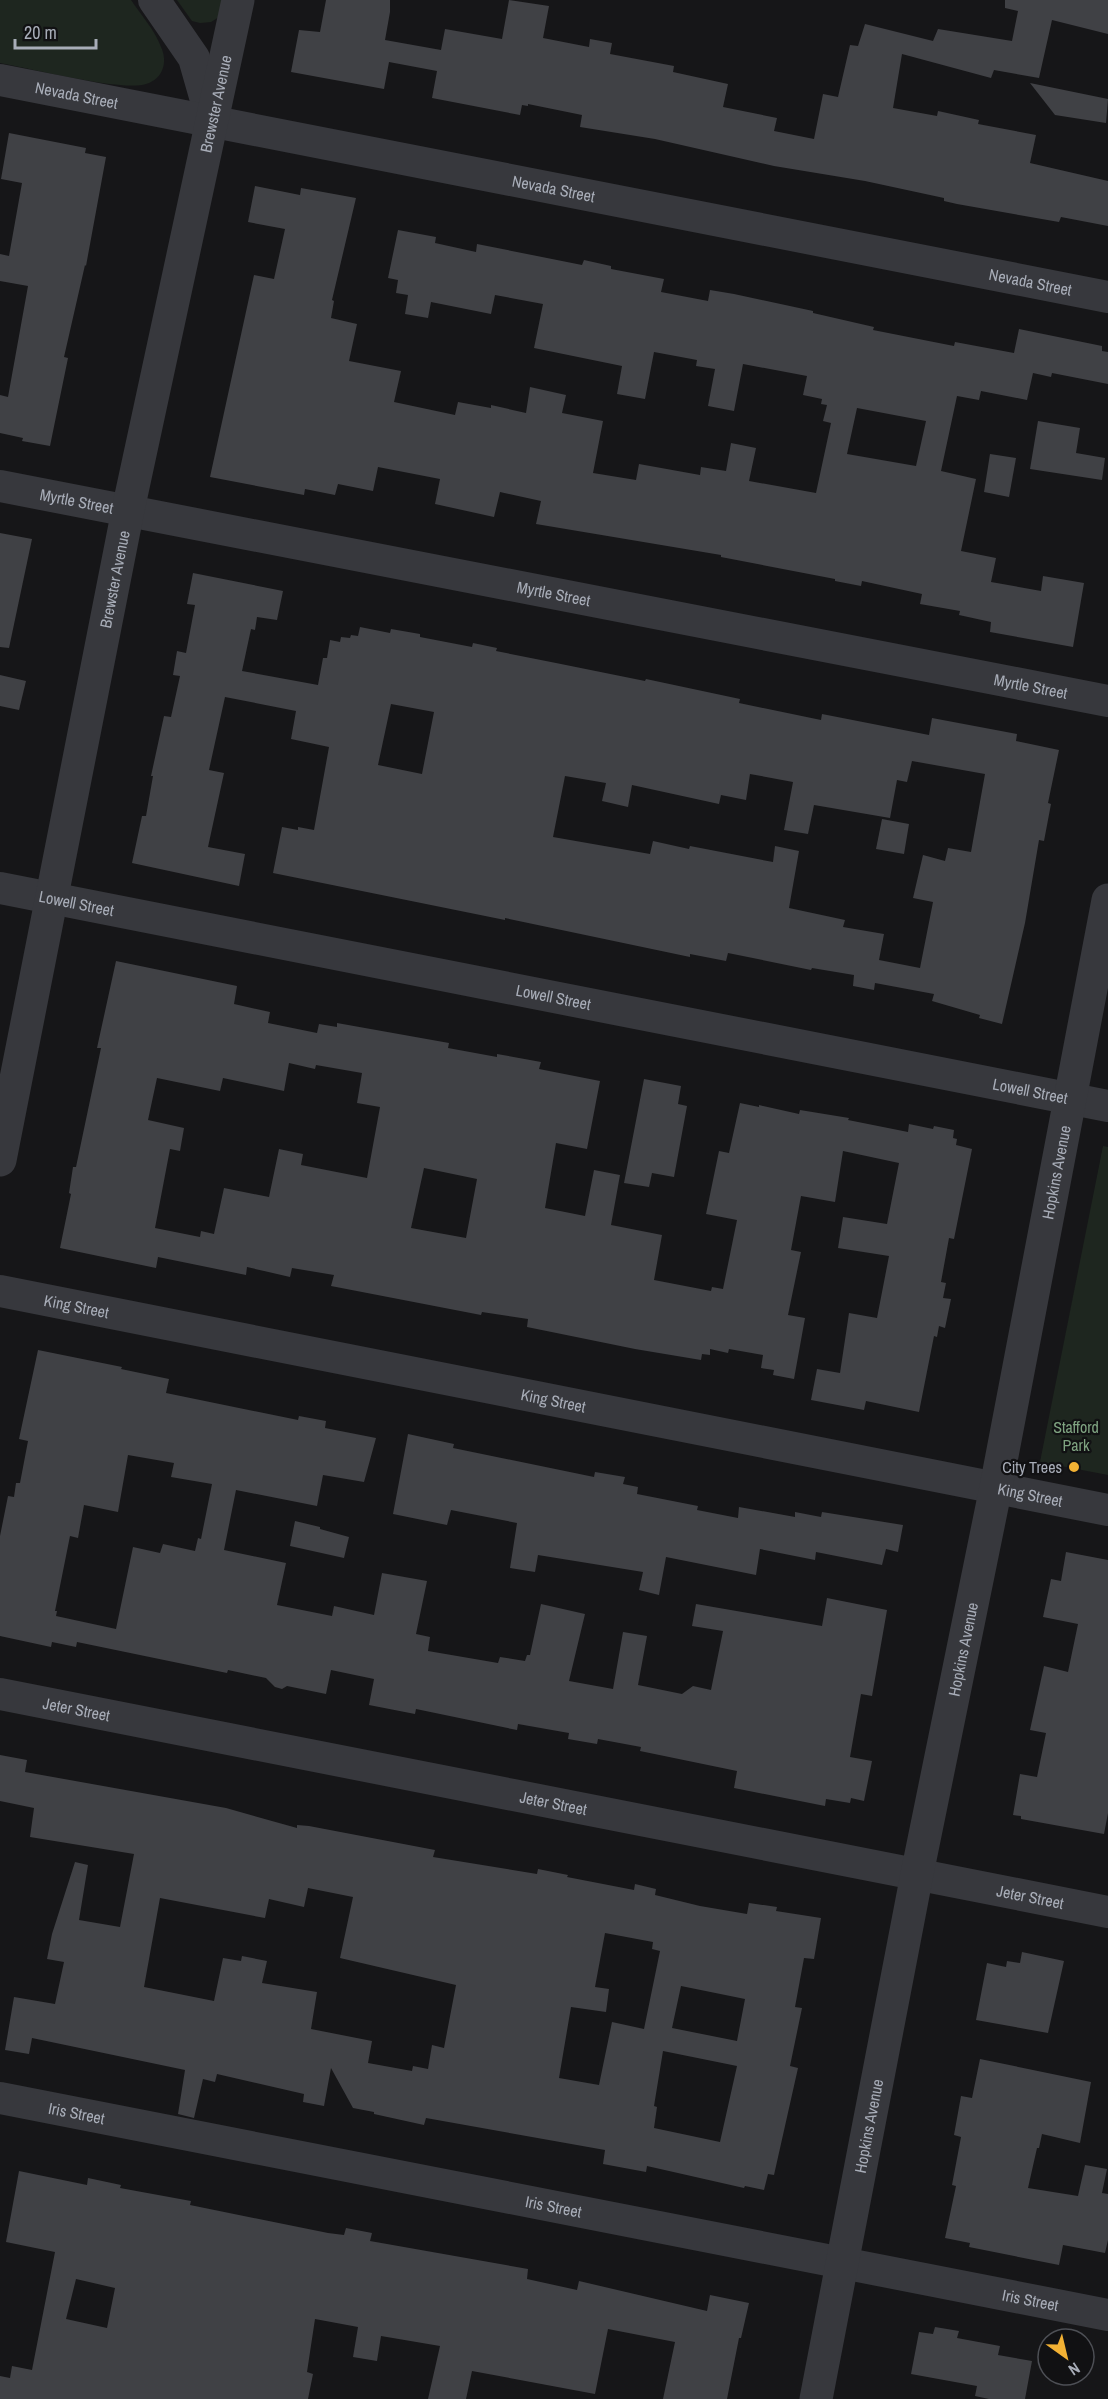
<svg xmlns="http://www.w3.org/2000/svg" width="1108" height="2399" font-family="'Archivo Narrow',sans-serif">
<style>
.green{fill:#1e261f}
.building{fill:#404145;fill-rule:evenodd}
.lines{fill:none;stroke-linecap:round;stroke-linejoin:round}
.minor{stroke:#37383d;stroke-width:32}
.tertiary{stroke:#37383d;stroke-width:33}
.poi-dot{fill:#f2b134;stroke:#111113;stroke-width:2}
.labels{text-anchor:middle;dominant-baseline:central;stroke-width:4.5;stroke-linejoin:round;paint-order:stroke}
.street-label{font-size:16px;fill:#a8adb8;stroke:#111113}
.park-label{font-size:16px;fill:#7fa381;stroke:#111113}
.poi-label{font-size:16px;fill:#a8adb8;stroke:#111113;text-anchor:end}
</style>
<rect width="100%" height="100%" fill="#161618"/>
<g class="green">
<path d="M0,0h131c9,14 24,30 30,47 7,15 2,32 -15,37 -23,8 -117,-16 -146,-21z"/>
<polygon points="177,0 228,0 219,17 211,22 200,23 192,21"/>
<polygon points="1103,1146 1108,1147 1108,1475 1040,1462"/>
</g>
<g class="building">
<polygon points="326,0 390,0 390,12 385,40 441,50 445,29 502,39 509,0 549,6 543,38 589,47 590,39 612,43 610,54 674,66 673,72 728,84 723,107 777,118 774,131 814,139 823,94 838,97 850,45 858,46 865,24 933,41 938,29 1012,41 1018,11 1005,8 1005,0 1108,0 1108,34 1052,20 1039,78 994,70 991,78 902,54 893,108 937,116 938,111 979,120 978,124 1036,135 1030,163 1108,181 1108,226 1061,217 1059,222 957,204 944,201 944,198 865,181 774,166 655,139 580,127 582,115 528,104 528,106 522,105 520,115 432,98 437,71 389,62 384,89 291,72 299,30 320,32"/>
<polygon points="1030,83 1108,99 1106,123 1055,115"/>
<polygon points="9,133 86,148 85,153 106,157 86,266 85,265 64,357 68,358 50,446 22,441 23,438 0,433 0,395 8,397 28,286 0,281 0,254 9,256 22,183 1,179"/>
<path d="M255,186l45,9 1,-7 55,10 -24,102 2,1 -3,17 26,6 -8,37 52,10 -7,31 61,13 3,-13 33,6v-3l35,8 4,-26 36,8 -4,18 41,8 -10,52 43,7 3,-16 61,11 1,-8 25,4 5,-28 25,5 -7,33 67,12 15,-70 -8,-2 4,-16 -6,-1 1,-5 -19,-4 4,-19 -64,-12 -9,47 -26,-5 7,-37 -19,-3 1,-6 -43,-8 -9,47 -28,-5 5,-28 -88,-18 9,-44 -48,-9 -4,19 -60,-12 -3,16 -23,-4 3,-19 -12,-2 2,-13 -10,-2 10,-48 38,7 -1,6 41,9 1,-8 105,21 2,-5 27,6v3l53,10 -3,13 47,9 2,-11 24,4 79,17v2l61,14 -1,3 81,16 1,-4 59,11 5,-24 83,17v5l6,1v32l-56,-11 -1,4 -18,-4 -6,27 -46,-9 -2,9 -22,-4 -16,75 35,8 -15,72 35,7 -5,24 50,9 2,-15 41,7 -11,64 -83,-15 1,-10 -32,-7 1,-4 -40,-7 2,-10 -60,-13 -1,5 -26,-5v-2l-114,-22v-2l-185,-31 5,-23 -41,-9 -6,25 -59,-13 5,-25 -62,-12 -5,24 -35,-7 -3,11 -30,-6 -1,6 -94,-18 44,-202 20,4 11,-50 -37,-7zM857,408l69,13 -10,45 -69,-12z"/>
<polygon points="1038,421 1080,428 1076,453 1105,458 1102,480 1030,469"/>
<polygon points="990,454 1016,458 1009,497 984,492"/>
<polygon points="0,533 32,539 9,648 0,647"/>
<path d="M193,573l90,18 -6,29 -20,-3 -2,13 -4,-1 -9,42 76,14 5,-27h4l3,-18 10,2 1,-5 9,1 1,-3 7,1 2,-9 30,6 1,-4 29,5v3l52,10 1,-4 24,5 -1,3 60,12 89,18 1,-2 94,20 -1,4 82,17 1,-6 107,21 3,-17 85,16 -1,7 43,9 -11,53 3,1 -7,37 -5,-1 -14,83 -23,101 -23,-6 1,-3 -48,-14 2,-7 -59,-11 -1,7 -21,-4 1,-11 -42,-7 -1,2 -83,-17 -2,8 -36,-7v3l-185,-39v2l-232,-47 9,-46 16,3v-3l16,3 15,-83 -38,-8 5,-28 -71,-14 -16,73 15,3 -16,74 37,7 -6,32 -107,-23 10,-47h4l7,-40h-2l13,-60 7,1 9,-41 -7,-1 4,-24 9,2 9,-48 -8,-1zM391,704l43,8 -12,62 -44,-9zM912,761l73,13 -14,78 -23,-4 -3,13 -22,-6 -10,43 20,4 -13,66 -41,-8 5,-26 -41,-7 2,-7 -56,-12 10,-57 -24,-5 -2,16 -83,-16 -1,3 -36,-8 -3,13 -97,-17 12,-61 41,7 -4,18 26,6 4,-22 87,19 2,-9 25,5 4,-26 43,8 -9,48 24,4 6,-29 76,13 7,-38 10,2z"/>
<polygon points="0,675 26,681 19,710 0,706"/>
<polygon points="882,819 909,824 904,854 876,849"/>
<path d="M116,961l121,25 -3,18 36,8 -2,11 49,10 2,-9 18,3v-4l112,20 -1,5 49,9v-3l44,8 -2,7 61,12 -13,68 -31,-6 -11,65 40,8 9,-46 26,5 -9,50 51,10 -8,45 57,11 1,-4 11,2 14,-69 -31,-6 13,-63 10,2 11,-50 19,4v-2l40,9 1,-4 49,8 -1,2 60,12 1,-8 24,5 1,-3 20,4 -1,8 4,1 -1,6 16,4 -18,90 -5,-1 -8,44 5,1 -3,15 8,1 -6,29 -6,-2 -2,11 -3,-1 -15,76 -53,-11 -2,9 -53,-10 6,-31 23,4 9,-60 28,5 12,-62 -51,-8 5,-31 44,7 12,-61 -56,-12 -8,51 -34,-6 -10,54 10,2 -13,63 17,3 -11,61 -21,-4 1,-5 -13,-2 2,-13 -34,-6 -1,4 -18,-4v6l-8,-1 -1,6 -66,-11 -108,-22 1,-8 -46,-7 -1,3 -150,-29 3,-11 -42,-7 -2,9 -43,-10 -1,8 -88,-18 -2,11 -96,-20 11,-54 -2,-1 4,-26h3l25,-119h-4zM289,1063l26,6 1,-4 46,8 -5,30 23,4 -13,71 -66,-13 2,-11 -24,-5 -10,48 -45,-9 -10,46 -13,-3 -1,6 -45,-9 15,-79 10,2 4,-23 -36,-8 9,-42 63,13 3,-13 61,13zM424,1168l53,11 -11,59 -55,-10z"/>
<polygon points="644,1079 681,1086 678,1104 687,1106 674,1177 652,1173 649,1187 624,1183"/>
<path d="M38,1350l84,17 -1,2 48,10 -3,14 132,27 1,-4 27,5 -1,7 51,10 -12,44 -41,-7 -6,31 -81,-16 -12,60 62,13 -9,42 55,11 2,-10 40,9 8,-42 45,8 -11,53 14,3 -2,14 70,12 2,-6 25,4 2,-6h3l11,-51 44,10 -16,67 44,8 10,-57 24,4 -9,49 44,9 11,-8 18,4 12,-59 -31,-5 4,-22 126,22 5,-28 60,12 -15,86 -11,-2 -11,63 22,4 -8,40 -13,-3 -1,5 -24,-4 -1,7 -91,-18 3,-17 -97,-20 1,-4 -43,-8 -1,5 -29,-5 1,-6 -51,-9 -1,6 -101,-21 -1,5 -46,-9 5,-26 -43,-9 -5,24 -39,-8 -5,3 -7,-2 -9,-9 -38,-8 -1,3 -150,-31 -1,5 -24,-5 -1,5 -51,-11v-100l8,-40 6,1 2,-14h4l8,-42 -9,-2zM128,1455l46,8 -3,14 41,7 -11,55 -3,-1 -3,13 -32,-7 -3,9 -27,-6 -17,82 -60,-13 1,-5h-2l15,-75 8,2 6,-33 34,7z"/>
<polygon points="408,1434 454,1444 453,1448 594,1477 595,1472 625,1477 623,1484 638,1487 637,1494 698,1506 697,1510 738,1518 739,1507 795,1517 795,1512 821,1517 822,1512 903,1525 898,1552 886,1549 882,1565 816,1552 815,1560 760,1549 756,1575 666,1557 659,1595 639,1590 643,1572 538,1555 535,1572 510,1568 517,1523 451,1510 447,1525 393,1514"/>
<polygon points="295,1521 320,1527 320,1529 349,1537 344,1558 290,1546"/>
<polygon points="1066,1552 1108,1560 1108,1813 1104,1834 1021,1819 1021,1816 1013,1815 1020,1774 1037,1777 1046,1733 1030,1730 1044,1666 1068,1672 1078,1624 1043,1617 1051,1579 1061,1581"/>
<path d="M0,1755l27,5 -2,12 201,36 71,20v-3l12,1 126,24 -2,7 104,17 1,-5 30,6 -1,2 67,13 1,-6 21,5 -1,6 45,11 47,8 2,-11 28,4 -1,4 45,7 -7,41 -10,-1 -9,49 7,1 -12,58 8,2 -24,107 -6,-1 -4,16 -19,-4 -1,2 -97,-22 -1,6 -43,-8 2,-14 -179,-32 -2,7 -50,-11v-2l-21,-4 -22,-40 -7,38 -21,-4 1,-8 -87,-20 -2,8 -12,-3 -9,39 -16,-4 7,-44 -153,-32 -3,16 -24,-4 9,-53 41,7 9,-42 -17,-3 5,-25 23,-72 13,3 -9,55 41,7 14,-73 -104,-17 4,-29 -34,-7zM308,1888l45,9 -13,61 116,27 -12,63 -12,-3 -4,24 -15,-3 -1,5 -44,-8 4,-22 -61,-12 6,-37 -55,-9 5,-22 -25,-5 -1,5 -18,-3 -9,43 -70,-14 16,-89 105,20 4,-19 35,8zM605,1933l48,9 -1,7 8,2 -16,78 -32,-7 -13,63 -40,-7 12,-71 35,5 3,-23 -14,-2zM681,1986l64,13 -8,42 -65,-13zM663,2051l74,15 -17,76 -66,-14 3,-21 -3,-1z"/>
<polygon points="1022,1952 1064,1961 1048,2033 976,2020 987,1963 1006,1967 1007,1961 1020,1963"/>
<polygon points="980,2059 1091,2082 1080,2143 1042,2134 1039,2148 1037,2148 1028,2188 1078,2196 1085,2165 1107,2169 1102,2193 1108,2194 1108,2240 1105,2253 1063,2245 1059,2265 969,2247 970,2243 945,2238 956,2186 952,2185 961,2137 954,2135 961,2096 972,2098"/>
<path d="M19,2171l68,14 1,-7 33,7 -1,3 71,13 -1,4 138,28 16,2 2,-7 26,5 -2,8 158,28 -1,10 50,11 2,-9 128,30 3,-16 39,8 -8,35h-2l-12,61h-64l12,-57 -67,-13 -13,65 -123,-23 -6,28h-38l12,-53 -59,-10 -4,25 -24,-4 5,-30 -43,-8 -8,53 6,2 -5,25h-308v-23l10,2 2,-12 20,4 23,-118 -49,-10zM76,2279l39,9 -8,40 -41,-9z"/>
<polygon points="935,2327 959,2331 957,2338 1000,2346 998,2355 1032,2361 1025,2399 989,2399 975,2396 977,2386 911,2374 919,2332 933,2334"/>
</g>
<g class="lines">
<g class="minor">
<polyline points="154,0 194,58 212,121"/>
<path id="s1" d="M0,80l1108,217"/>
<path id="s2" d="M0,486l1108,215"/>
<path id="s3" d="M0,888l1108,218"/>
<path id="s4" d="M0,1291l1108,219"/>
<path id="s5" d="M0,1694l1108,218"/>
<path id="s6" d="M0,2098l1108,217"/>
</g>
<g class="tertiary">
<path id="s7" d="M0,1160l128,-650 110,-510"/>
<path id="s8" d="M816,2399l101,-525 79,-387 112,-587"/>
</g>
</g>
<circle class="poi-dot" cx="1074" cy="1467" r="6"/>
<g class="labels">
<g class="street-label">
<text stroke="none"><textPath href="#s1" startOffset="78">Nevada Street</textPath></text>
<text stroke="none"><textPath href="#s7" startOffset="1078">Brewster Avenue</textPath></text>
<text stroke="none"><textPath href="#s1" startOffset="564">Nevada Street</textPath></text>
<text stroke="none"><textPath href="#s1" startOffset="1050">Nevada Street</textPath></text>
<text stroke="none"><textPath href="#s2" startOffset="78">Myrtle Street</textPath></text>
<text stroke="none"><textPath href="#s7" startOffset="592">Brewster Avenue</textPath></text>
<text stroke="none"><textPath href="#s2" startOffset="564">Myrtle Street</textPath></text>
<text stroke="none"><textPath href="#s2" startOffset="1050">Myrtle Street</textPath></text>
<text stroke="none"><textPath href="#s3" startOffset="78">Lowell Street</textPath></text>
<text stroke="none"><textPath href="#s3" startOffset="564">Lowell Street</textPath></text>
<text stroke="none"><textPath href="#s3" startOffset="1050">Lowell Street</textPath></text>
<text stroke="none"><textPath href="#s8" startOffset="1250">Hopkins Avenue</textPath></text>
<text stroke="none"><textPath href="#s4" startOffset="78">King Street</textPath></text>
<text stroke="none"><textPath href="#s4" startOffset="564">King Street</textPath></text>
<text stroke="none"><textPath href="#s4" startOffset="1050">King Street</textPath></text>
<text stroke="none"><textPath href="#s8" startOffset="764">Hopkins Avenue</textPath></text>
<text stroke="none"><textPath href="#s5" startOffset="78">Jeter Street</textPath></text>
<text stroke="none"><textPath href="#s5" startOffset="564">Jeter Street</textPath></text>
<text stroke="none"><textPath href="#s5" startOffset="1050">Jeter Street</textPath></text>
<text stroke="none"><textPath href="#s6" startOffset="78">Iris Street</textPath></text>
<text stroke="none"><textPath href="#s8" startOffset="278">Hopkins Avenue</textPath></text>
<text stroke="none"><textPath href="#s6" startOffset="564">Iris Street</textPath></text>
<text stroke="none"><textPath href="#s6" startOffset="1050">Iris Street</textPath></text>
</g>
<g class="park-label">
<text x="1076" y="1427">Stafford<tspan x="1076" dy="18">Park</tspan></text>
</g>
<g class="poi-label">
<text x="1062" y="1467">City Trees</text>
</g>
</g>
<g transform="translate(1066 2357) rotate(146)"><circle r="28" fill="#111113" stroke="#4d4f55" stroke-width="1.5"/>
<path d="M0-4.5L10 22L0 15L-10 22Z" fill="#f2b134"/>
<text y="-9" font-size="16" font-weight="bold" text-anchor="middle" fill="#a8adb8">N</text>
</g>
<path d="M15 39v9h81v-9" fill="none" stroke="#a8adb8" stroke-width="3"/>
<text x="24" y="39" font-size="18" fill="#a8adb8" stroke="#111113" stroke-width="4.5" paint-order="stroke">20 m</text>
</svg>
